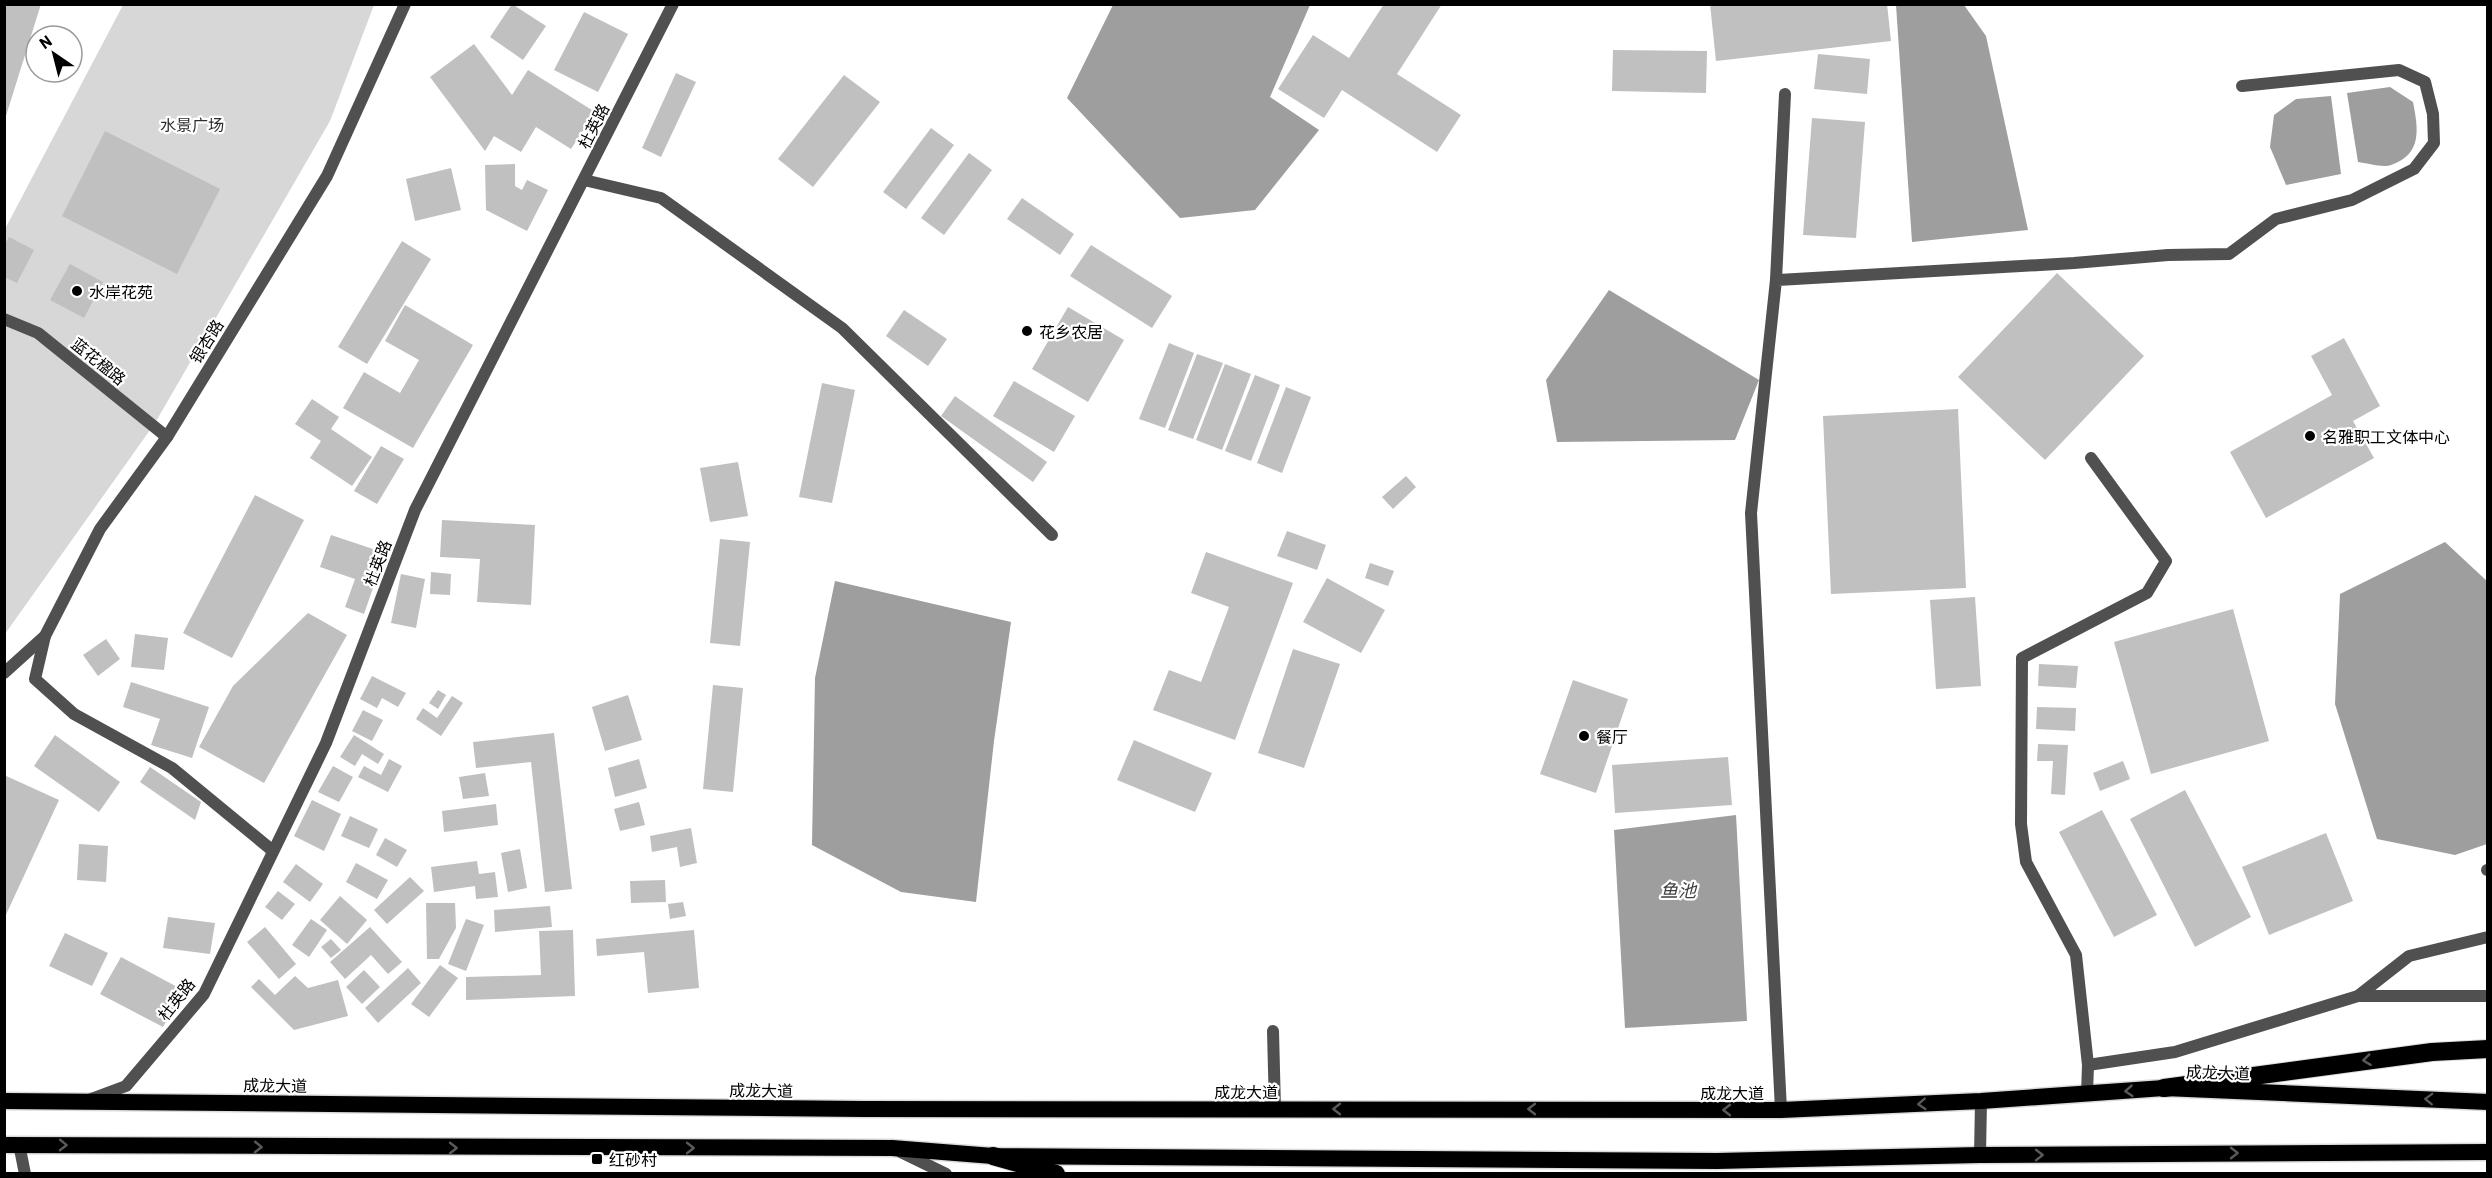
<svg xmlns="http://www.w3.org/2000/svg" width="2492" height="1178" font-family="Barlow,'Noto Sans SC',sans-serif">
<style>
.green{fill:#d7d7d7}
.water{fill:#9e9e9e}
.building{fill:#c0c0c0}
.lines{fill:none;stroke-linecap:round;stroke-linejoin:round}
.trunk-casing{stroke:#dbdbdb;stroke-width:19}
.motorway-casing{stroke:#dbdbdb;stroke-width:20}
.minor{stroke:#505050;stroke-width:12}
.tertiary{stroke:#505050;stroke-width:12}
.trunk{stroke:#000;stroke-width:16}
.motorway{stroke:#000;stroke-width:18}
.oneway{stroke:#595959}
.poi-dot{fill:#000;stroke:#fff;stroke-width:2}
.labels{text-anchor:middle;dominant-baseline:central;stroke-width:4.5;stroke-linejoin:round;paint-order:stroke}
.park-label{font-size:16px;fill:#2e2e2e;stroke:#fff}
.street-label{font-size:16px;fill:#000;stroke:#fff}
.poi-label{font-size:16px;fill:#000;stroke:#fff;text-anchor:start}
.water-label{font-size:18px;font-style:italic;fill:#3f3f3f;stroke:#fff}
</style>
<rect width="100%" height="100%" fill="#fff"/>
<polygon class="green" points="123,5 374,5 330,121 155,423 5,634 5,229"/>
<g class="water">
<polygon points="1113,5 1310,5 1270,97 1319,130 1255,210 1180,218 1067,98"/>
<polygon points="1896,5 1964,5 1986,36 2028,230 1912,242"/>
<path d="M2390,87l23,15c5,26 10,52 -22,63 -8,3 -24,-2 -33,-3l-11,-69z"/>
<polygon points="2331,96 2341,174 2286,185 2270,147 2274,115 2296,99"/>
<polygon points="1609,290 1759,380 1735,440 1557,442 1546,380"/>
<polygon points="2445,542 2488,582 2487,844 2455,855 2377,839 2335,704 2340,594"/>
<polygon points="835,581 1011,622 994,741 976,902 901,892 812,845 815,678"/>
<polygon points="1736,815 1747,1021 1625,1028 1614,830"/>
</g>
<g class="building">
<polygon points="4,4 41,4 5,119 4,119"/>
<polygon points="512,4 546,26 523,60 490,37"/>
<polygon points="1384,4 1442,4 1397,74 1461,115 1437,152 1342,90 1324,118 1278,89 1313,35 1349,58"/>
<polygon points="1710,4 1887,4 1891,41 1716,61"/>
<polygon points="584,12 628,34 598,92 554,70"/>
<polygon points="474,44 512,95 528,70 595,112 571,149 536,127 521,152 494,136 485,151 430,77"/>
<polygon points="1613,50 1707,51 1706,93 1612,91"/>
<polygon points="1818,54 1870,59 1867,94 1814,89"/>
<polygon points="676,73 696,82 661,157 642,148"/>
<polygon points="844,75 880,102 813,187 778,159"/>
<polygon points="1812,118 1865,122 1856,238 1803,235"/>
<polygon points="931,128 954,145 906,209 883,192"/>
<polygon points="105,131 220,189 177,274 62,216"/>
<polygon points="969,153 992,170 944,235 921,218"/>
<polygon points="515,164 515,186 522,190 527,180 548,190 527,231 486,210 485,165"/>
<polygon points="451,168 461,210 415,221 406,179"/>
<polygon points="1022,198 1074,234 1060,255 1007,219"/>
<polygon points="9,237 34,250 17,283 4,277 4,246"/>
<polygon points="402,241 431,259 367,364 338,347"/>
<polygon points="1091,245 1172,296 1152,328 1070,276"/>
<polygon points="70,264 103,282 84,318 50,300"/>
<polygon points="2057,273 2144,356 2045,460 1958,377"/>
<polygon points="405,305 473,345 413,448 343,408 364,372 400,393 419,360 385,341"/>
<polygon points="1068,307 1124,340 1088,402 1032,369"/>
<polygon points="904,310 947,339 928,366 886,336"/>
<polygon points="2344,338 2380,406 2353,421 2374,458 2266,518 2230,452 2332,395 2311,356"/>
<polygon points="1169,343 1194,353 1165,428 1139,419"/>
<polygon points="1197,354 1223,363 1193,439 1168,430"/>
<polygon points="1225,364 1251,374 1222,450 1196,440"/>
<polygon points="1255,375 1280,385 1251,461 1225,451"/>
<polygon points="1014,381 1075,416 1054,452 993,416"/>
<polygon points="822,383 855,390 832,503 799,497"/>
<polygon points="1286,387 1311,397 1282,473 1257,463"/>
<polygon points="955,396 1047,462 1033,482 941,416"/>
<polygon points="312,399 339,417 331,429 372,457 352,486 310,458 321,441 295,424"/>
<polygon points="1958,409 1966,588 1831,594 1823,416"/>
<polygon points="381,446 404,459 377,504 354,491"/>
<polygon points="738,462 748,516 710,522 700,468"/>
<polygon points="1406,476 1416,487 1393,509 1382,497"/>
<polygon points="255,495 304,520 232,658 183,633"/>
<polygon points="442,520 535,525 531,605 477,602 480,559 440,557"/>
<polygon points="1287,531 1326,545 1317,570 1277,556"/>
<polygon points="331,535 385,553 364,614 345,607 355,579 320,567"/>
<polygon points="720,539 750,542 740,646 710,643"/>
<polygon points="1206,552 1293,583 1235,740 1153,710 1169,670 1201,682 1229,607 1191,593"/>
<polygon points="1370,563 1394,571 1388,586 1365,578"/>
<polygon points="431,572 451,574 450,595 430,594"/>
<polygon points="401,574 425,579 416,628 391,623"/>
<polygon points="1327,578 1385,610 1361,653 1303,622"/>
<polygon points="1975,597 1981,686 1936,689 1930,600"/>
<polygon points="2233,609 2269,741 2151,774 2114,642"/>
<polygon points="308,613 347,635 264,783 199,747 233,686"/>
<polygon points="135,634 168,638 164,670 131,667"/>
<polygon points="106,639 120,659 98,676 83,655"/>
<polygon points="1293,649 1340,664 1304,768 1258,753"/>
<polygon points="2039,664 2078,666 2076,688 2038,686"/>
<polygon points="372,676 406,693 398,707 382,698 377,708 360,699"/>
<polygon points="1573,680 1628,699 1596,793 1540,774"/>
<polygon points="131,682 209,707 192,758 151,745 160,719 123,707"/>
<polygon points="713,685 743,688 733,792 703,789"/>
<polygon points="438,690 446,695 438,709 429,703"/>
<polygon points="628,695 642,740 605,751 592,707"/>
<polygon points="452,696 463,703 441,736 416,719 423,708 437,718"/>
<polygon points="2037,707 2076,708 2075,731 2036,729"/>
<polygon points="363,710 383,720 372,741 352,731"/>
<polygon points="554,733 572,889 545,892 531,762 476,768 473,742"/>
<polygon points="55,735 120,782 99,812 34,766"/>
<polygon points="354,735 384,754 378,764 362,754 355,766 340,757"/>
<polygon points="1134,740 1212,773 1195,812 1117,780"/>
<polygon points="2038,744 2068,745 2065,795 2051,794 2053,761 2037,761"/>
<polygon points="1728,757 1732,805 1615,813 1612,765"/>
<polygon points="389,759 402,766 388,792 358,777 364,766 381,775"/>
<polygon points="639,759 647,788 615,797 608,768"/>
<polygon points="2123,761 2130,779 2100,791 2093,773"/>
<polygon points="333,766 353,777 339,802 318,792"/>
<polygon points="150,767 201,802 195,820 140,782"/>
<polygon points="485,773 489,796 463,799 459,777"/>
<polygon points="4,775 59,800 4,919"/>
<polygon points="2185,790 2251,917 2195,947 2130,819"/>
<polygon points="312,800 341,814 324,851 294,836"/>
<polygon points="639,802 645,825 620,831 614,809"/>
<polygon points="496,804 498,825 444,832 442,811"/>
<polygon points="2102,810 2157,915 2114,937 2059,832"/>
<polygon points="350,816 378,829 369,848 341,836"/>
<polygon points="691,828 697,863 680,867 677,847 652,852 650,836"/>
<polygon points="2326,833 2353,901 2269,935 2242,867"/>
<polygon points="385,838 407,850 397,867 376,855"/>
<polygon points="79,844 108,846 106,882 77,880"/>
<polygon points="520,849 527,888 508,892 501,853"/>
<polygon points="477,861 479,874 495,872 498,897 476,899 475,886 434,892 431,867"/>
<polygon points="356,863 388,880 377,899 346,882"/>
<polygon points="296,864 323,884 310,902 283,882"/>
<polygon points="410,877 424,891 387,924 374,910"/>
<polygon points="665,880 666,902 631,903 630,881"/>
<polygon points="278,891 295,904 282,920 265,907"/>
<polygon points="340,896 367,920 347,944 320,920"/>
<polygon points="683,902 686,916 670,919 668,904"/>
<polygon points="426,903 455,903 456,928 439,959 427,959"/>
<polygon points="550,906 552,927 495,932 494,910"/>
<polygon points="168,917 215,923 210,954 163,948"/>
<polygon points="311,919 327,930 309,957 292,945"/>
<polygon points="466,919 484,925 466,971 448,964"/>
<polygon points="265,927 296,964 279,979 247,942"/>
<polygon points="370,927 402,962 388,974 371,955 345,979 330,962"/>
<polygon points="573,930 575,996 466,1000 466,977 541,975 539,931"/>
<polygon points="694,930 699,988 648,993 644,952 597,956 596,939"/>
<polygon points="65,933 108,953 92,986 49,966"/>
<polygon points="331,939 341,950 331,958 321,947"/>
<polygon points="121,957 183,990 163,1027 100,994"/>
<polygon points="440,965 458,978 429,1017 411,1004"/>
<polygon points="408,968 421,983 378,1023 365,1008"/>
<polygon points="364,970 380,987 362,1004 346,987"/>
<polygon points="295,976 308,988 338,980 348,1016 294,1030 251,987 259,979 275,995"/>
</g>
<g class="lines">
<defs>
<g id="trunk">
<polyline points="4,1101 863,1109 1781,1110 1981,1101 2164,1088 2488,1102"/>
<polyline points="4,1145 892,1148 993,1156 1717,1161 1980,1155 2488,1152"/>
</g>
<g id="motorway">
<polyline points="2164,1088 2432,1052 2488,1049"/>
<polyline points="993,1156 1056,1174"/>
</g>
</defs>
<use href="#trunk" class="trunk-casing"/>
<use href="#motorway" class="motorway-casing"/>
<g class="minor">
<polyline points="584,180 661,198 842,328 1052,535"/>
<polyline points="1776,280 1785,94"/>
<polyline points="4,319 38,333 167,437"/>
<polyline points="45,636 35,679 74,714 172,768 273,851"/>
<polyline points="4,673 45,636 100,529 167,437 327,176 405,4"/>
<polyline points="2487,870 2488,870"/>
<polyline points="2358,996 2488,996"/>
<polyline points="1273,1031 1275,1109"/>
<polyline points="2088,1065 2175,1052 2358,996 2409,956 2488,937"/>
<polyline points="2087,1094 2088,1065 2076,955 2026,862 2021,824 2022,658 2147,593 2166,561 2091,458"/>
<polyline points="91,1099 126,1086 204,994 326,743 415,510 673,4"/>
<polyline points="1781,1110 1751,513 1776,280 2074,263 2168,255 2229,254 2276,219 2352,200 2414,169 2434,143 2433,114 2425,82 2399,70 2242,86"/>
<polyline points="19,1144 25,1174"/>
<polyline points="901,1152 946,1174"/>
</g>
<polyline class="tertiary" points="1980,1155 1981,1101"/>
<use href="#trunk" class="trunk"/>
<use href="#motorway" class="motorway"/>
</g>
<defs><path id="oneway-chevron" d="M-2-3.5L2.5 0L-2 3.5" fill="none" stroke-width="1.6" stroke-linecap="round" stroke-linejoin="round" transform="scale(1.5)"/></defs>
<g class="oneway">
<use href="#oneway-chevron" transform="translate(2367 1060) rotate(173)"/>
<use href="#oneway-chevron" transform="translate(2129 1091) rotate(176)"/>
<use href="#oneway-chevron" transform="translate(2429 1099) rotate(-178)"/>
<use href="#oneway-chevron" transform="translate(1922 1104) rotate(177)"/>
<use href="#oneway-chevron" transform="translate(1337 1109) rotate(-180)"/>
<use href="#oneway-chevron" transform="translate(1532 1109) rotate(-180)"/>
<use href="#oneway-chevron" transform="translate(1727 1110) rotate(-180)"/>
<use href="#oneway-chevron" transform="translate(63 1145) rotate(1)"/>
<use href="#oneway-chevron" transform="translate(258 1147) rotate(1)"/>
<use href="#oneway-chevron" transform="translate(453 1148)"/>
<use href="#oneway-chevron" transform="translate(690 1148)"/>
<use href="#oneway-chevron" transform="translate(2234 1153)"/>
<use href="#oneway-chevron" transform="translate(2039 1155)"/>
</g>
<g class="poi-dot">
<circle cx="77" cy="291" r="6"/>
<circle cx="1027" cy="331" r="6"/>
<circle cx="2310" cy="436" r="6"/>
<circle cx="1584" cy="736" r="6"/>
<rect x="591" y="1153" width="12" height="12" rx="3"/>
</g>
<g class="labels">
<g class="park-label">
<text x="192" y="124">水景广场</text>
</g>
<g class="street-label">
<text transform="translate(593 126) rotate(-63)">杜英路</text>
<text transform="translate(206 341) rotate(-58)">银杏路</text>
<text transform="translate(99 361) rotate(39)">蓝花楹路</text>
<text transform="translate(377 563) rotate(-69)">杜英路</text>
<text transform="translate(176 999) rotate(-52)">杜英路</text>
<text transform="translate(2218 1072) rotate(2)">成龙大道</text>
<text transform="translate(275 1085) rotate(1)">成龙大道</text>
<text transform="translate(761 1090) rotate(1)">成龙大道</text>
<text x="1246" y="1091">成龙大道</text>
<text x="1732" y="1092">成龙大道</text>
</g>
<g class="poi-label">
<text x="89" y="291">水岸花苑</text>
<text x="1039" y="331">花乡农居</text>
<text x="2322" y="436">名雅职工文体中心</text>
<text x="1596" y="736">餐厅</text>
<text x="609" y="1159">红砂村</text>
</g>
<g class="water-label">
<text x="1678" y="890">鱼池</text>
</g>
</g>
<rect width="2492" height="1178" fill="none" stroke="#000000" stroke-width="12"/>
<g transform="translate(54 54) rotate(325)"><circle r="28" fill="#ffffff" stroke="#999999" stroke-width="1.5"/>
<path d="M0-4.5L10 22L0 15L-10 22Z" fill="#000000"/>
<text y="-9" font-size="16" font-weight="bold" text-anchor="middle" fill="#000000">N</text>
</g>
</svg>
